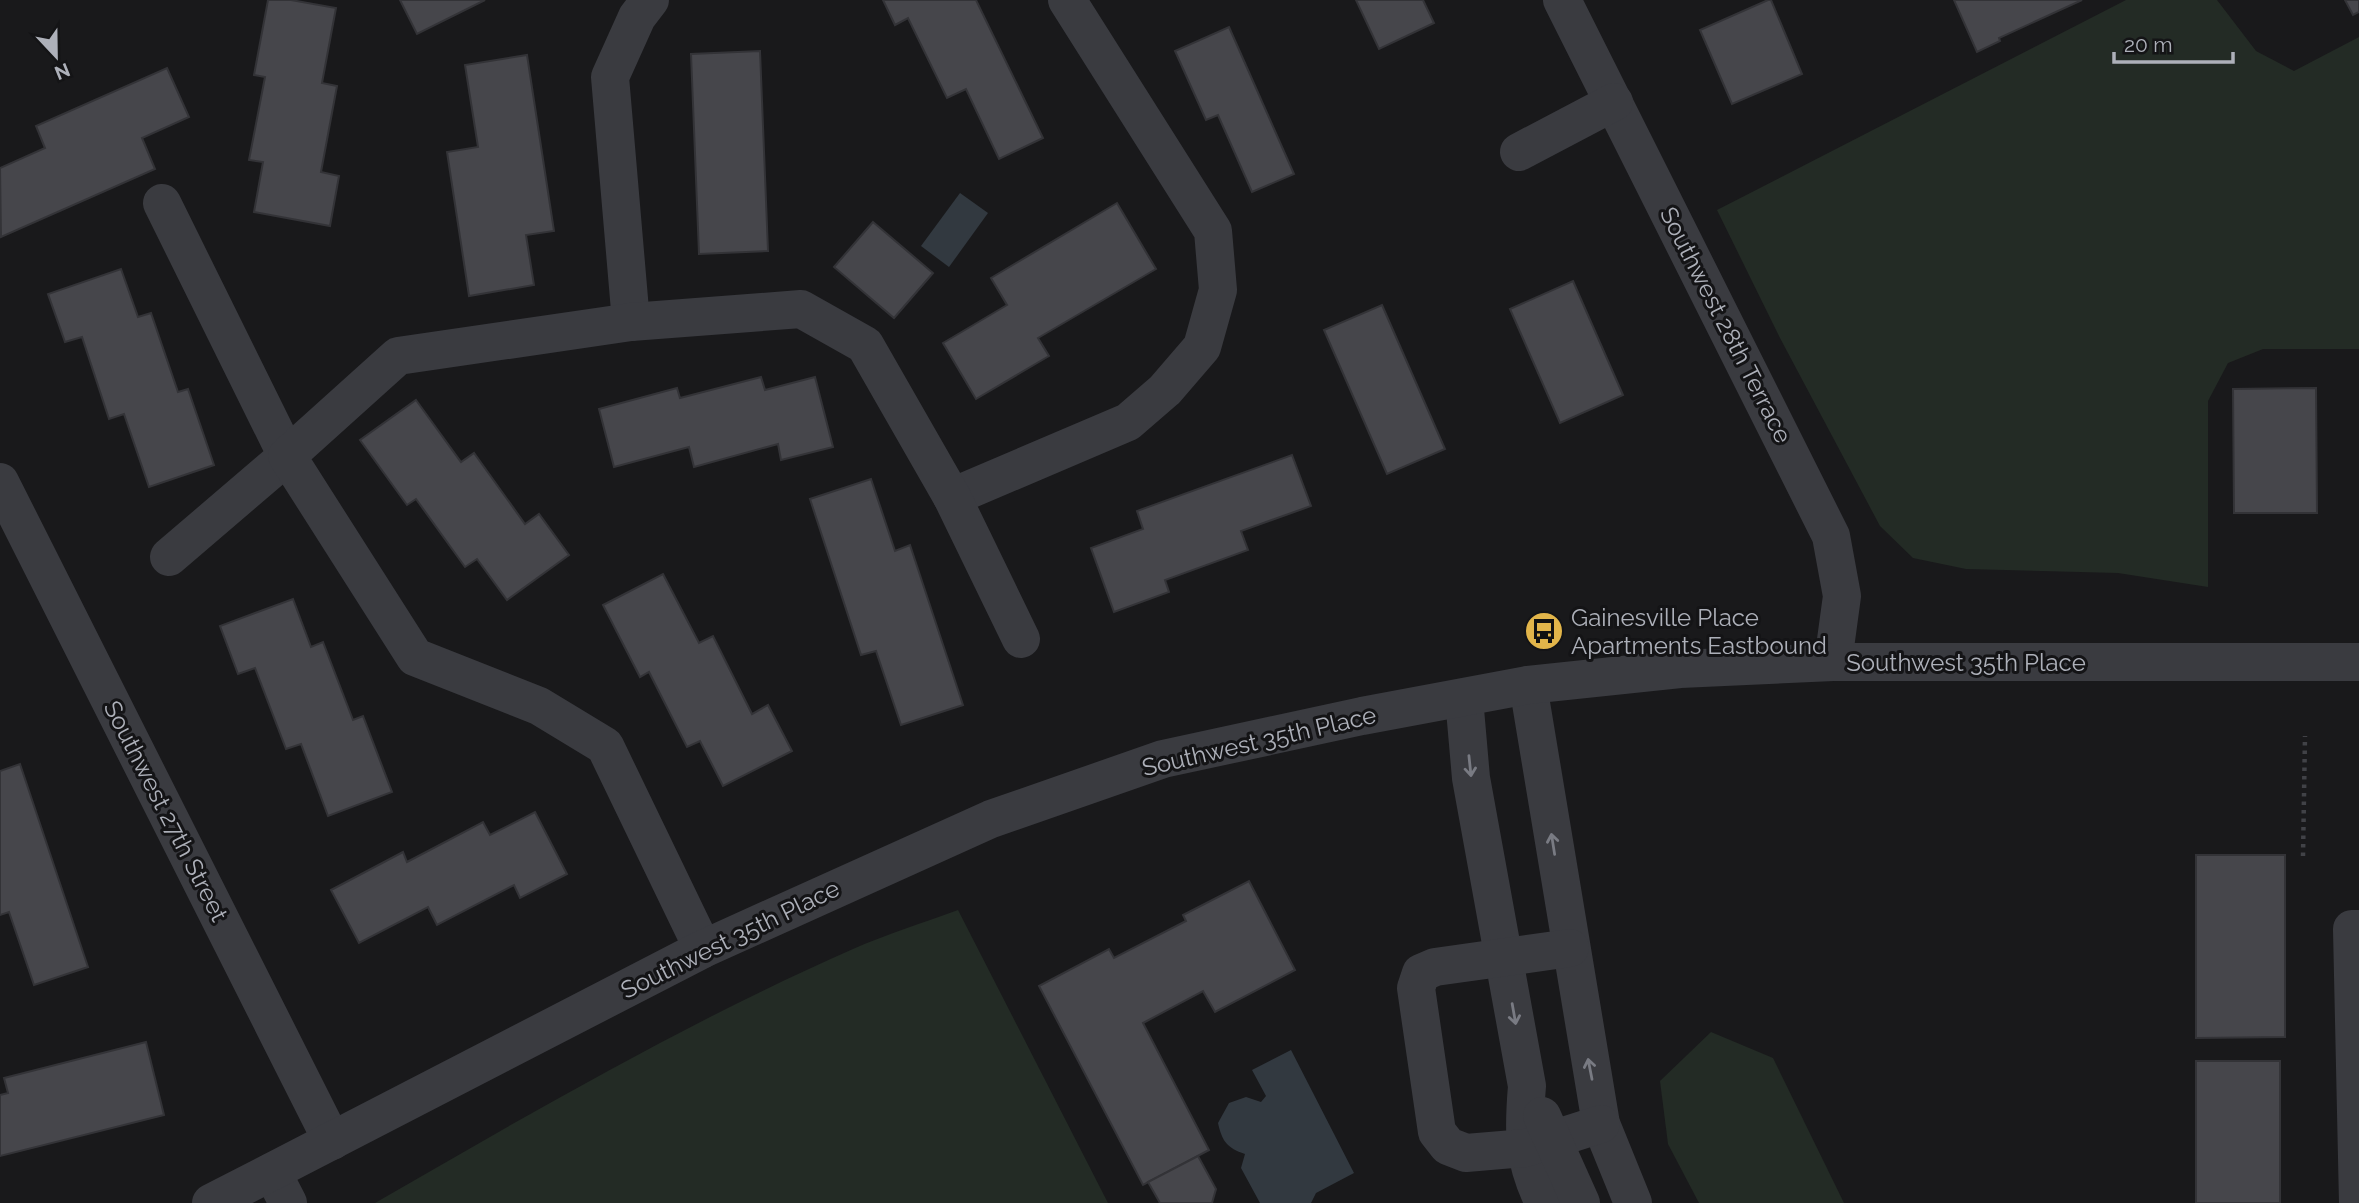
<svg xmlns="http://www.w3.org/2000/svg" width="2359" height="1203" font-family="Raleway,sans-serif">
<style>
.green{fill:#232b25}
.water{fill:#323940}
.building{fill:#46464b;stroke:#333337;stroke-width:2}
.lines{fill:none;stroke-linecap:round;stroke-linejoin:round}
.path{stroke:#414247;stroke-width:4.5;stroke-dasharray:3.5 5;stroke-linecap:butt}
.minor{stroke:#3a3b40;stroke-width:38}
.oneway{stroke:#797b83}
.labels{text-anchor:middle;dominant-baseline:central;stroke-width:6;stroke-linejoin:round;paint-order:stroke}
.street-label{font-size:24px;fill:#adb0b9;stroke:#141416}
.poi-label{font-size:24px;fill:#adb0b9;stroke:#141416;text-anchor:start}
</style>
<rect width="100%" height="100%" fill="#19191b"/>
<g class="green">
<polygon points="2126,0 2217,0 2256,51 2294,71 2359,37 2359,349 2263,349 2228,363 2208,401 2208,587 2118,573 1966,569 1913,558 1880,526 1780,338 1717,210"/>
<path d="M958,910l150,293h-733c156,-90 312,-181 478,-254 34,-15 70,-26 105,-39z"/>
<polygon points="1711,1032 1773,1058 1844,1203 1699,1203 1668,1144 1660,1081"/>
</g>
<g class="water">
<polygon points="960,193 988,213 949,267 921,246"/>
<path d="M1291,1050l63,123 -38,20 -5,10h-51l-19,-35 4,-14c-18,-6 -23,-13 -27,-31l11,-20 17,-6 15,5 5,-6 -14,-26z"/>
</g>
<g class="building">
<polygon points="268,0 291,0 336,8 322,83 337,86 321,172 339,176 330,226 254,212 263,162 249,160 265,77 254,75"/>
<polygon points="400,0 485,0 417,34"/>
<polygon points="883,0 976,0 1043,138 999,159 966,89 947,98 908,18 895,25"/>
<polygon points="1356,0 1423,0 1434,23 1379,49"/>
<polygon points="1768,0 1771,0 1802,74 1732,104 1700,30"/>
<polygon points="1954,0 2082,0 1999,38 2000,41 1977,52"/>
<polygon points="2345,0 2359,0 2359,12 2353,15"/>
<polygon points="1229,27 1294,174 1252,192 1218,115 1206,120 1175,51"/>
<polygon points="760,51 768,251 699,254 691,54"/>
<polygon points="527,55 554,231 526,235 534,285 469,296 447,152 478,147 465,65"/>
<polygon points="167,68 189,117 142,138 155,169 1,237 0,168 45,148 36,126"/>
<polygon points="1117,203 1156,269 1038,338 1049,356 976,399 943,343 1007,305 991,278"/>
<polygon points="873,222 933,273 894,318 834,267"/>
<polygon points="121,269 138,317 151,313 178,392 188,389 214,465 149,487 124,414 109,419 82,337 65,342 48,294"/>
<polygon points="1573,281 1623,395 1560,423 1510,309"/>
<polygon points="1382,305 1445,449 1387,474 1324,330"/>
<polygon points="761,377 765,390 815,377 833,447 781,460 778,444 694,467 689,447 614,467 599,409 677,388 680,398"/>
<polygon points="2316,388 2317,513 2234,513 2233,389"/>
<polygon points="416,400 461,462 474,453 525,524 539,514 569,555 507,600 477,559 465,567 416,499 407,505 360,440"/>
<polygon points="1292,455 1311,506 1241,531 1248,550 1165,580 1169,592 1114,612 1091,548 1143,529 1137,511"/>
<polygon points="871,479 895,551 910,545 963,705 901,725 876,651 861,655 810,499"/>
<polygon points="663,574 699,643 713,636 752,714 768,705 792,751 723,786 700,741 687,747 649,672 640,677 603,605"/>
<polygon points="293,599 311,647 323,642 353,720 363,716 392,792 328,816 301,744 286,749 255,668 238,674 220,626"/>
<polygon points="20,764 88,967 34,985 9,912 0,915 0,771"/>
<polygon points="535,812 567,874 520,898 514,885 437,925 428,907 359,943 331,890 403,852 407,862 483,822 490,835"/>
<polygon points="2196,855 2285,855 2285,1037 2196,1038"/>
<polygon points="1249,881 1295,970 1215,1012 1203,991 1143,1023 1209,1150 1143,1185 1039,986 1109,949 1114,958 1186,921 1183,915"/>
<polygon points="146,1042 164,1115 0,1156 0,1095 8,1093 4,1078"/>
<rect x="2196" y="1061" width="84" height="142"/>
<polygon points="1198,1156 1216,1189 1212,1203 1160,1203 1148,1182"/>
</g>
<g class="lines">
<polyline class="path" points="2303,856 2305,736"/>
<g class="minor">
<polyline points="1562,0 1831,536 1842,596 1833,662"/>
<polyline points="1519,152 1614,102"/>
<polyline points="162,203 287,456 169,557"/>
<polyline points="631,322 610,77 637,17 650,0"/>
<polyline points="0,482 332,1141"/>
<polyline points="952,497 1128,422 1165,390 1202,347 1218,290 1213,231 1067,0"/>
<polyline points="1528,685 1601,1124 1633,1203"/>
<path d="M1464,698l7,80 56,308c-4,47 -4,74 17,117"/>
<polyline points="1570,948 1435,967 1421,973 1416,988 1437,1132 1448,1146 1466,1153 1526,1148 1601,1124"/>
<polyline points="703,949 605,746 539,706 415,657 287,456 398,356 631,322 801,309 865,345 952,497 1021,639"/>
<polyline points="1542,1116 1581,1203"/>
<polyline points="272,1172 288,1203"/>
<polyline points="211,1203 703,949 991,819 1163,759 1362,716 1528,685 1680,669 1833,662 2359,662"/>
<polyline points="2358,1203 2352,929 2359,929"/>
</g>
</g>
<defs><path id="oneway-shaft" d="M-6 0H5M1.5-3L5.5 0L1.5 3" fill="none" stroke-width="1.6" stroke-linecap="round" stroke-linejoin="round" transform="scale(1.75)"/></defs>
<g class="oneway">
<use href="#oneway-shaft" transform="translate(1470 766) rotate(84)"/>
<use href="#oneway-shaft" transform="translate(1553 844) rotate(-99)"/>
<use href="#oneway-shaft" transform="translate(1514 1014) rotate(80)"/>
<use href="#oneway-shaft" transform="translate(1590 1069) rotate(-101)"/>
</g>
<defs>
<symbol id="bus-disc" viewBox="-11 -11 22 22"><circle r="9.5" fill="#e2b54a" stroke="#141416"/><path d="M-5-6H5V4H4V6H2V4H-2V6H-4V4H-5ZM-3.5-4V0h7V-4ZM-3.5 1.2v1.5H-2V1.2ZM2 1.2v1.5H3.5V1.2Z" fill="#111"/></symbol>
</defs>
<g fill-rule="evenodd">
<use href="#bus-disc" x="1522" y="609" width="44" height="44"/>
</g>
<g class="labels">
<g class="street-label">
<text transform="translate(1726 325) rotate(63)">Southwest 28th Terrace</text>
<text x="1966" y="662">Southwest 35th Place</text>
<text transform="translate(1259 741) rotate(-13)">Southwest 35th Place</text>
<text transform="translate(166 811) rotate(63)">Southwest 27th Street</text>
<text transform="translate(730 939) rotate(-26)">Southwest 35th Place</text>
</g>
<g class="poi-label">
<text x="1571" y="617">Gainesville Place<tspan x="1571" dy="28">Apartments Eastbound</tspan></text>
</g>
</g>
<g transform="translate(56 56) rotate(158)" stroke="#141416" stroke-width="5" paint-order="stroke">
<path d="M0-5L12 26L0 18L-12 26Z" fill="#adb0b9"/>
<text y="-10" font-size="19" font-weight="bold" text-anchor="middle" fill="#adb0b9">N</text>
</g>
<path d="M2114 52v10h119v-10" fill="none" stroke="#adb0b9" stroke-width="3.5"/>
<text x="2124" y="52" font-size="21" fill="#adb0b9" stroke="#141416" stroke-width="5" paint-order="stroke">20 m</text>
</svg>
